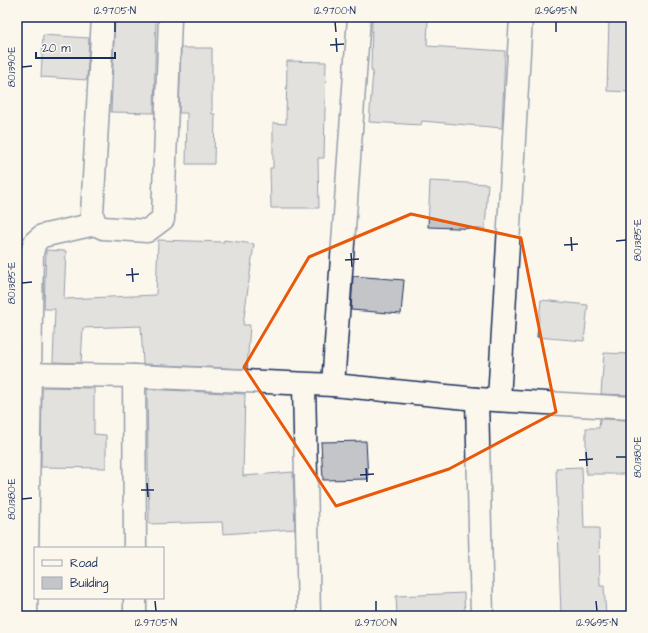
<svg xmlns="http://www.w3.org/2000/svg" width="648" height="633" font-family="'Architects Daughter',sans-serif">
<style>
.building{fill:#c3c5c9;stroke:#1b2f5e}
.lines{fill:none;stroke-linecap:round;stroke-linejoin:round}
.street-casing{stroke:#1b2f5e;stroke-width:25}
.street{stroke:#fbf7ec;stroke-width:22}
.marked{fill:none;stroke:#e8590c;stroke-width:3;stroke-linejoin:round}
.ticks{fill:none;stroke:#1b2f5e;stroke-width:1.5}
.neatline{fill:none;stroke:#1b2f5e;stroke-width:1.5}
.ticks-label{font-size:10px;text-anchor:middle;fill:#1b2f5e}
</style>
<rect width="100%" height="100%" fill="#fbf7ec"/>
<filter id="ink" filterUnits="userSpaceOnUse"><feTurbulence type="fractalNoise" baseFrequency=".025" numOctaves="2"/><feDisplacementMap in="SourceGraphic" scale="8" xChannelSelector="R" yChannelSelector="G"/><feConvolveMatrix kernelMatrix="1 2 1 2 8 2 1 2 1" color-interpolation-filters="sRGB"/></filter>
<g filter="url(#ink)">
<g class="building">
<polygon points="115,17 156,17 154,113 111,112"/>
<polygon points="372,17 428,19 427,46 505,51 502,128 422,121 421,125 369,122 373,71 371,71"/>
<polygon points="609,17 631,17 631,92 607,91"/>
<polygon points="43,35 89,38 87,80 41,77"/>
<polygon points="181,48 212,48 212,114 215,114 214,164 186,164 187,113 179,113"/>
<polygon points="287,61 326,62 324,158 318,158 319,208 271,208 270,168 273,168 273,123 286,124"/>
<polygon points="430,181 488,184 485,229 428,227"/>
<polygon points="158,240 224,242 224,240 254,244 243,325 250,325 247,369 143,364 141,326 83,328 81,363 53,362 55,309 44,309 46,250 66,251 64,299 156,295"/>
<polygon points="353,276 404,280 401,314 351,310"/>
<polygon points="541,300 588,305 584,341 537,337"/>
<polygon points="604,353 631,354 631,395 601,394"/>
<polygon points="42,387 94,388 94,434 106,435 106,468 41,467"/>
<polygon points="147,389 245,394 243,476 293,472 295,529 223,534 222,522 149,524"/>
<polygon points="600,419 631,420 631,474 586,474 586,428 599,428"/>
<polygon points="366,441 368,479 323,480 321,442"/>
<polygon points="582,467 584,528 599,528 600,586 604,586 606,616 561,616 556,468"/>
<polygon points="464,593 465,616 397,616 396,596"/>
</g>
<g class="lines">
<defs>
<g id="street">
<polyline points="103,17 92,214 95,224 103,228 147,231 163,219 170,17"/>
<polyline points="17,374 134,376 333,385 477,399 631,408"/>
<polyline points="134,376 135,548"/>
<polyline points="304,385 309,616"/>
<polyline points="333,385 359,17"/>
<polyline points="477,399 482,616"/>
<polyline points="499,400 521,17"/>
<polyline points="135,598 135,616"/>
<polyline points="26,616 32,253 35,242 42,236 95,224"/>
</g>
</defs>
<use href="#street" class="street-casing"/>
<use href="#street" class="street"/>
</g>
</g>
<path d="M0 0H648V633H0ZM411,214l110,24 35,174 -107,57 -113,37 -92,-139 65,-110z" fill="#fbf7ec" fill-opacity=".55" fill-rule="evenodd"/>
<path class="marked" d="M411,214l110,24 35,174 -107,57 -113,37 -92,-139 65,-110z"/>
<path class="ticks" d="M115,22v10M335,22l1,10M556,22v10M336,38l1,14M330,45l14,-1M22,67l10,-1M571,237l1,14M616,241l10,-1M564,245l14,-1M351,253l1,14M345,260l14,-1M132,268l1,14M126,275l13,-1M22,283l10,-1M586,452l1,14M616,457h10M579,460l14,-1M366,468l1,14M360,475l14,-1M147,483l1,14M141,490h13M22,499l10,-1M155,601l1,10M376,601v10M596,601l1,10"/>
<rect width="648" height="633" fill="none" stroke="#fbf7ec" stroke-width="44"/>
<rect x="34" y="547" width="130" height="52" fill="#fbf7ec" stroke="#a1a7b3"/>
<rect x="42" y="560" width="20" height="6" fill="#fbf7ec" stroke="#a1a7b3"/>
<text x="70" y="567" font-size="12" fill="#1b2f5e">Road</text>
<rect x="42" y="577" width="20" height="12" fill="#c3c5c9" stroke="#a1a7b3"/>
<text x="70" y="587" font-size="12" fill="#1b2f5e">Building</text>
<path d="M36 52v6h79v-6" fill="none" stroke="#1b2f5e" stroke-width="2"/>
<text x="42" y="52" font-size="12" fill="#1b2f5e" stroke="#fbf7ec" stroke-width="3" paint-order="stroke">20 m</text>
<rect x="22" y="22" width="604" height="589" class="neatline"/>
<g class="ticks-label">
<text x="115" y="14">12.9705°N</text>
<text x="335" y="14">12.9700°N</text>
<text x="556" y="14">12.9695°N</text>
<text transform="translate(11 67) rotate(-90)" y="4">80.1390°E</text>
<text transform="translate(637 240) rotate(-90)" y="4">80.1385°E</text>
<text transform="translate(11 283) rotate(-90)" y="4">80.1385°E</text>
<text transform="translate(637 457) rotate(-90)" y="4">80.1380°E</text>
<text transform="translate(11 499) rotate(-90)" y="4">80.1380°E</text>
<text x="156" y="626">12.9705°N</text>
<text x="376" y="626">12.9700°N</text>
<text x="597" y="626">12.9695°N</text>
</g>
</svg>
